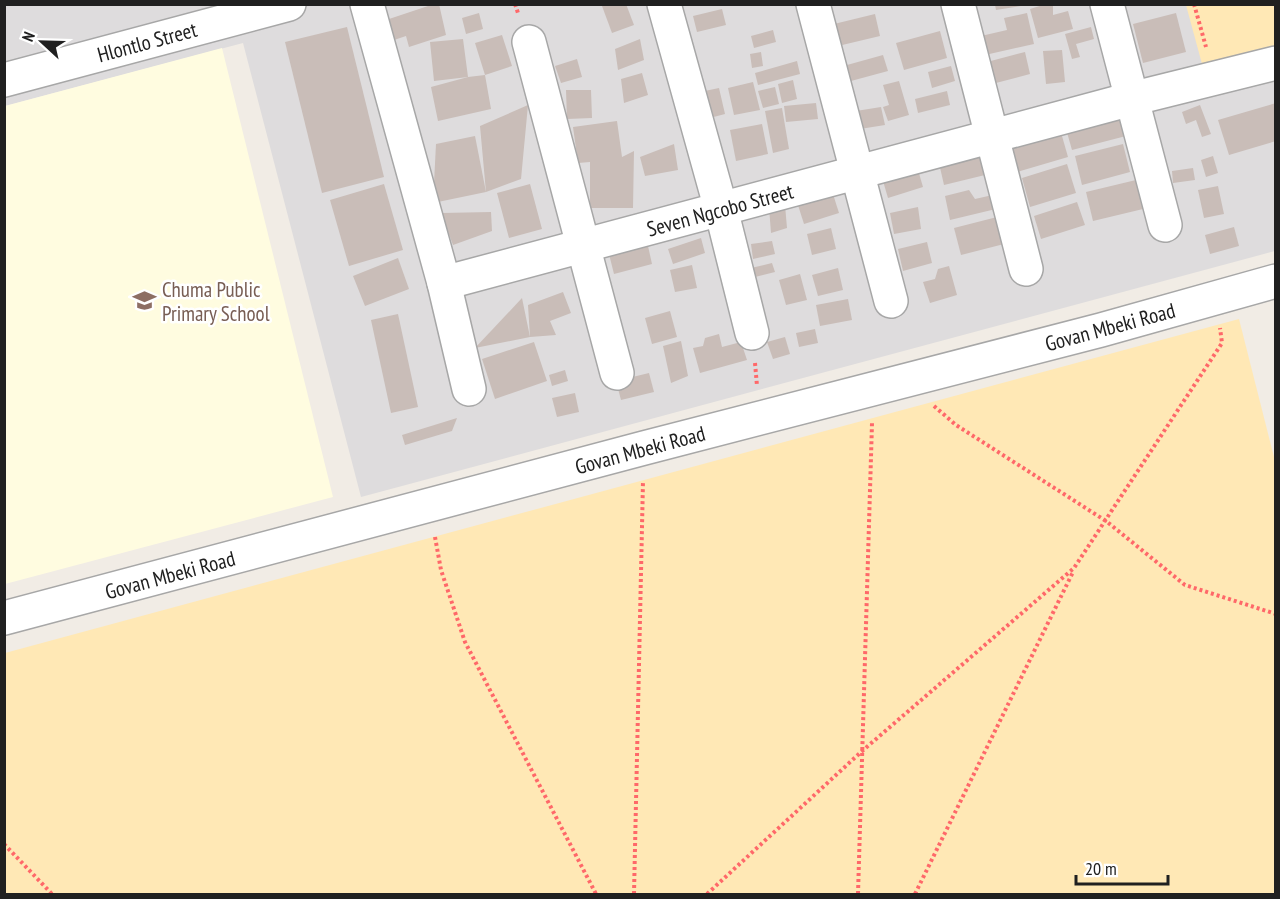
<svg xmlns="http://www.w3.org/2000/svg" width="1280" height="899" font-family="'PT Sans Narrow',sans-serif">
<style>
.residential{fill:#dedcdd}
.education{fill:#fffce0}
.sand{fill:#ffe8b5}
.building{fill:#c9bdb8}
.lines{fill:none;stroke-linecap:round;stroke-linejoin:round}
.minor-casing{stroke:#a7a7a7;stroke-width:36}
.path{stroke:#ff6869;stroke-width:4;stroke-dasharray:3 3;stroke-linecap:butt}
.minor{stroke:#fff;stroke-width:33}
.labels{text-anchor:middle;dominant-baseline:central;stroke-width:5;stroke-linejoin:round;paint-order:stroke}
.street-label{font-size:21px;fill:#202020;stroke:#fff}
.education-label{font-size:21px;fill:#785e54;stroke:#fff;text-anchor:start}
</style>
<rect width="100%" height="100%" fill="#f1ece5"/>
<polygon class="residential" points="5,5 1275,5 1275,251 361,497 243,43 5,106"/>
<polygon class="education" points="222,48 333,497 5,584 5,106"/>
<g class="sand">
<polygon points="1186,5 1275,5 1275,46 1202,64"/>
<polygon points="1239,319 1275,461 1275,894 5,894 5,653"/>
</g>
<g class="building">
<polygon points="434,4 439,4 446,35 409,47 406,36 388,42 386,20"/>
<polygon points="608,4 626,4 634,25 612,33 602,6"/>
<polygon points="1046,4 1053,4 1053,15 1068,11 1073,29 1038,38 1030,9"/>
<polygon points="995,5 1021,5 1021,6 996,10"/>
<polygon points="722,9 726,25 697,32 693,16"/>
<polygon points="479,13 483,29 466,34 462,18"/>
<polygon points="1027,13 1034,44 985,55 981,36 1007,30 1004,18"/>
<polygon points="1176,13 1186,52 1143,63 1133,24"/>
<polygon points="875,14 880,36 838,46 834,24"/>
<polygon points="347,27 384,177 322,193 285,42"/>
<polygon points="1091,27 1094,39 1076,44 1080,57 1072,59 1065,34"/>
<polygon points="773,30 776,42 754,48 751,36"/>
<polygon points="940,31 947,58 904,70 896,43"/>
<polygon points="502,35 512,66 485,75 475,43"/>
<polygon points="463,39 468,77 485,75 491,109 438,121 431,87 468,77 434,81 430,42"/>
<polygon points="640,39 644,60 618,70 615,49"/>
<polygon points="1062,50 1065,82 1046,84 1043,51"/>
<polygon points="761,52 763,66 752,68 750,54"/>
<polygon points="1025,52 1030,74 992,84 987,62"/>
<polygon points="883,55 888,71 851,81 847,65"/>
<polygon points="577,59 582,77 561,83 555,66"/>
<polygon points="797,61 800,74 758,85 755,73"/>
<polygon points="951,66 955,81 932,88 928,72"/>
<polygon points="642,73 648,95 624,103 621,79"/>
<polygon points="793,80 797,99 782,103 778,84"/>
<polygon points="899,81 909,115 888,121 883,107 889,105 883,85"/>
<polygon points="753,82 760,110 734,115 728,88"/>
<polygon points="775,87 779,104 763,108 758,91"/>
<polygon points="719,88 725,114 706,119 700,92"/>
<polygon points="566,90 591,90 592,118 567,119"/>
<polygon points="947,91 950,105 918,113 915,99"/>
<polygon points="816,103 818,119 786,122 784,106"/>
<polygon points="1276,103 1276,141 1229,155 1218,120"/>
<polygon points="528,105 521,179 486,192 480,126"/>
<polygon points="1200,105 1211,134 1202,137 1196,120 1186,124 1182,112"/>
<polygon points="881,107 885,125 860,129 856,111"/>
<polygon points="782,108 789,149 773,153 765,111"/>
<polygon points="1120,114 1126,136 1072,150 1066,129"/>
<polygon points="617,121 622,157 634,151 633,208 590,208 590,162 578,163 573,127"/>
<polygon points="762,124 768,154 736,161 730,130"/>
<polygon points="1060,129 1068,157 1017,172 1009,143"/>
<polygon points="475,136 486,192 433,203 436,144"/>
<polygon points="674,144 678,170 645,176 640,157"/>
<polygon points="1123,144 1130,172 1082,185 1075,156"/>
<polygon points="981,153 985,175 944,185 939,163"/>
<polygon points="1213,156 1218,173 1206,177 1201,160"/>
<polygon points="1067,164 1076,193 1030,207 1022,178"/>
<polygon points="1193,168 1195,180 1173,183 1172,171"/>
<polygon points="918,170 923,187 888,198 883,181"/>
<polygon points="1136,180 1143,209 1093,221 1086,192"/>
<polygon points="384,184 403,250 349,266 330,200"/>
<polygon points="530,184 542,229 509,238 497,193"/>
<polygon points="1218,186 1224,214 1204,218 1198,190"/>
<polygon points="969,190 975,199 997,194 1000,208 950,220 945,196"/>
<polygon points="832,191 839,213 804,224 797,202"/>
<polygon points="1077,202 1085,225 1041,239 1034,216"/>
<polygon points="785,205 787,228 771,233 769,207"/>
<polygon points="918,207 921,229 894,234 890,213"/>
<polygon points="491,212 492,231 453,245 441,213"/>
<polygon points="1001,216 1008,243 961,255 954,228"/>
<polygon points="1234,227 1239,246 1210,254 1205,235"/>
<polygon points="831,228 836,249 812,255 807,234"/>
<polygon points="646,237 652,264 614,274 607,246"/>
<polygon points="701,238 705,253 673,264 668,249"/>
<polygon points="772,241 775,254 753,259 751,244"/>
<polygon points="927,242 932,263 903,271 898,249"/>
<polygon points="398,258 409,289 365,306 353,276"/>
<polygon points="772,263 775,272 751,278 751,268"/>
<polygon points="692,265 697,288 675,292 670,270"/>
<polygon points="949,266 957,295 930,303 923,282 935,279 938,269"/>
<polygon points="838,268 843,290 818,296 812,275"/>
<polygon points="800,274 807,300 786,305 779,280"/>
<polygon points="563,292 571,313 550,321 556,335 530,337 528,305"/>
<polygon points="522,298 530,337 475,348"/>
<polygon points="848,299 852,320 820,326 816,305"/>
<polygon points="670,311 677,337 652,344 645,318"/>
<polygon points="398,314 418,407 391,413 371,320"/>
<polygon points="815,329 818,343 799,347 796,333"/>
<polygon points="719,334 722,347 741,342 747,360 700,373 693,348 703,346 705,338"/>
<polygon points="785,337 790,354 773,359 767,342"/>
<polygon points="681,341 688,376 671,383 663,346"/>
<polygon points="534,342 547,381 495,399 482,359"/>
<polygon points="565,370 568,381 552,386 549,375"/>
<polygon points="649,373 654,392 621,400 616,381"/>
<polygon points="575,393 579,412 557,417 552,398"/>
<polygon points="457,418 452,431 405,445 402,435"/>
</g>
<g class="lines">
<defs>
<g id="minor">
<polyline points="367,4 444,283 469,389"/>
<polyline points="664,4 721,209 752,333"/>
<polyline points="813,4 891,301"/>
<polyline points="958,4 1026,269"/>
<polyline points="1107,4 1165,225"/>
<polyline points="529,42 617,373"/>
<polyline points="4,80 289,4"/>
<polyline points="444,283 1131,99 1276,63"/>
<polyline points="4,618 644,448 1101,330 1276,281"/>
</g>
</defs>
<use href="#minor" class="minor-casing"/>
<g class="path">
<polyline points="515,4 518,13"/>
<polyline points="1194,4 1206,47"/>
<polyline points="755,363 757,386"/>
<polyline points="934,406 956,425 1106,521 1185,585 1276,614"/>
<polyline points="435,537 441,570 465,642 596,894"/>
<polyline points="4,844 52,894"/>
<polyline points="634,894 643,481"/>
<polyline points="707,894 861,752 1074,568 1222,343 1220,328"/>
<polyline points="858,894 872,423"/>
<polyline points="915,894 1073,572"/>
</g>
<use href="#minor" class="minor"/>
</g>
<defs>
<symbol id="school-bare" viewBox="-9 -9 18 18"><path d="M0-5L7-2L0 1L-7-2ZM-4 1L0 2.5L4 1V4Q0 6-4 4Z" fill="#8d6e63" stroke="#fff" stroke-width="2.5" paint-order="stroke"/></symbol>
</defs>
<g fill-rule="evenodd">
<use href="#school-bare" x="128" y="284" width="33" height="33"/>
</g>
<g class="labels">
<g class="street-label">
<text transform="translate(147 42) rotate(-15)">Hlontlo Street</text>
<text transform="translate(720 210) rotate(-15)">Seven Ngcobo Street</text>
<text transform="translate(1110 327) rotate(-15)">Govan Mbeki Road</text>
<text transform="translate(640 450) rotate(-15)">Govan Mbeki Road</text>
<text transform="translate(170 575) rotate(-15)">Govan Mbeki Road</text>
</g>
<g class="education-label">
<text x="162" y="289">Chuma Public<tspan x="162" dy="24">Primary School</tspan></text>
</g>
</g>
<rect width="1280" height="899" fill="none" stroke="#202020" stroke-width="12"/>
<g transform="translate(42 42) rotate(292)" stroke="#ffffff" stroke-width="4.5" paint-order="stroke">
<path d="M0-4.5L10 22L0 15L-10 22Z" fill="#202020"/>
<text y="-9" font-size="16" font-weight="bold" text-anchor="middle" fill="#202020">N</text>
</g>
<path d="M1076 875v9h92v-9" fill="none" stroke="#202020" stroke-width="3"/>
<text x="1085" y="875" font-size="18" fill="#202020" stroke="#ffffff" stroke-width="4.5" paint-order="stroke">20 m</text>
</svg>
